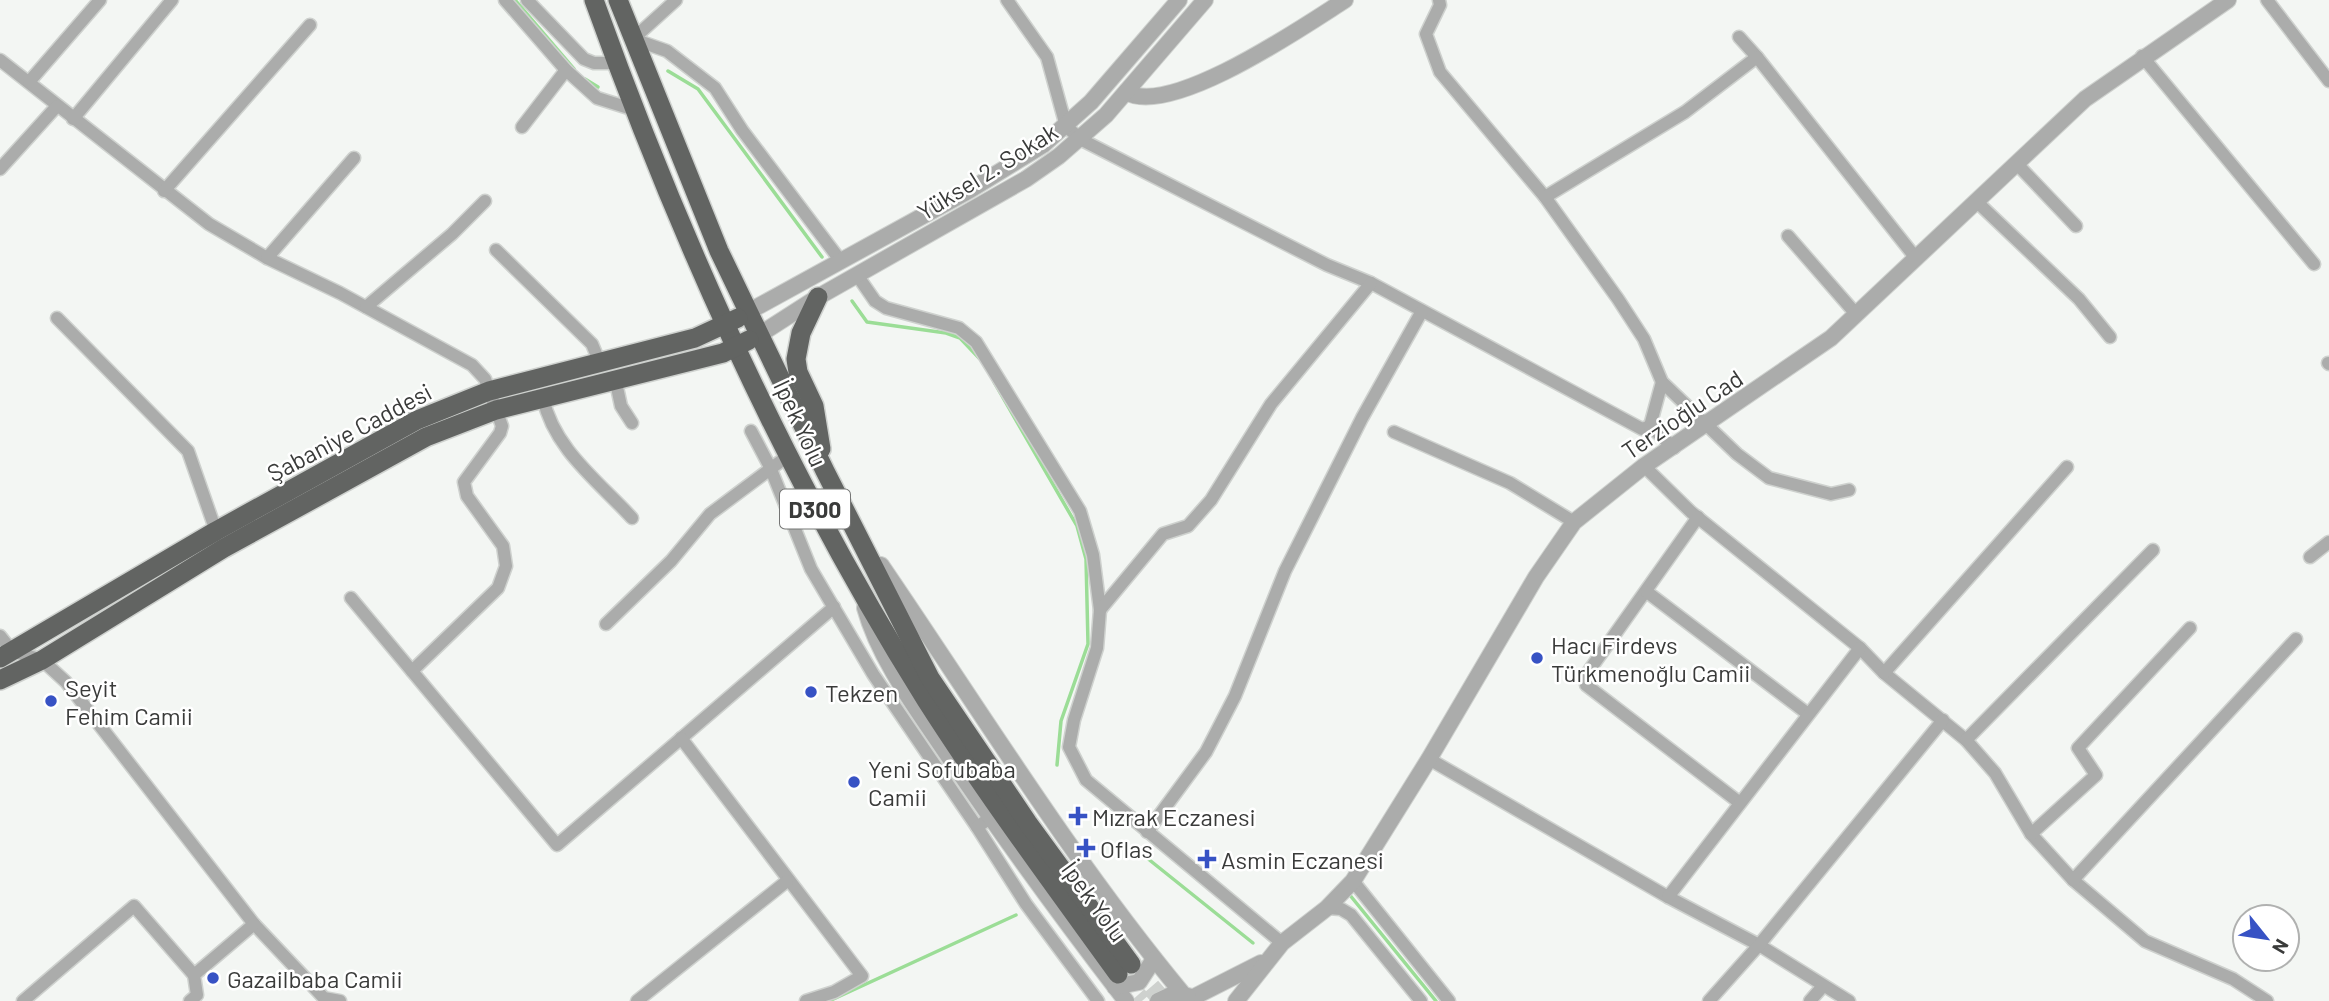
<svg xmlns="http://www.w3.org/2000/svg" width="2329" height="1001" font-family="Barlow,sans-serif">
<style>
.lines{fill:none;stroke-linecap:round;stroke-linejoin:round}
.stream{stroke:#9bdd96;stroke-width:3.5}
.trunk-tunnel{stroke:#ced1ce;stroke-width:19;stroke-dasharray:19 10;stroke-linecap:butt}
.minor-casing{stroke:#ced1ce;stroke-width:15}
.tertiary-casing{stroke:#ced1ce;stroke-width:18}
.trunk-casing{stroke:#ced1ce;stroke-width:22}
.minor{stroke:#abacab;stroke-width:12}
.tertiary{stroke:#abacab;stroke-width:16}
.trunk{stroke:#626462;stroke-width:19}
.poi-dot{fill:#3752c4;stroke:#fff;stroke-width:2.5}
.labels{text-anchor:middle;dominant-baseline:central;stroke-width:5;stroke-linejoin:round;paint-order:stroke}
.shield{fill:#fff;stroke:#757675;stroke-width:2}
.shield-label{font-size:23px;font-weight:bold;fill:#3a3b3a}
.street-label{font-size:24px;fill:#3a3b3a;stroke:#fff}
.poi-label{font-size:24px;fill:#3a3b3a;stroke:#fff;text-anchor:start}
</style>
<rect width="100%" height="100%" fill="#f3f6f3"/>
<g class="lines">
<g class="stream">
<polyline points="515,0 574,69"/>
<polyline points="668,71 698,89 822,257"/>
<polyline points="585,79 598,87"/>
<polyline points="852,301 867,322 946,333 960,338 979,358"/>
<polyline points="994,382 1077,526 1086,559 1088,644 1061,721 1057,765"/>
<polyline points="1142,854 1253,943"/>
<polyline points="1349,894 1436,1001"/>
<polyline points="829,1001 1016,915"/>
</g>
<g class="trunk-tunnel">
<polyline points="1132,965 1163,1001"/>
<polyline points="1118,974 1142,1001"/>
</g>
<defs>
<g id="minor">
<polyline points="505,0 566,70 597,98 635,110"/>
<polyline points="527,0 584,59 594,63 616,63"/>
<polyline points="676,0 633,39 667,51 715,88 742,130 840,260"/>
<polyline points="1007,0 1047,57 1066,126 1080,139 1327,265 1371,283 1642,429 1650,426"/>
<polyline points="1439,0 1440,5 1426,34 1440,72 1545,197 1618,299 1644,339 1662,382 1737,454 1769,478 1831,494 1849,490"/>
<polyline points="2267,0 2329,81"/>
<polyline points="1739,37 1757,57"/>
<polyline points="2142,56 2314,264"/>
<polyline points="0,60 209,224 267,258 340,293 472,365 485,379 502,426 500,433 464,482 467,496 503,546 506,566 498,588 412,671"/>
<polyline points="29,82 100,0"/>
<polyline points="73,119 172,0"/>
<polyline points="522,127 566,70"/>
<polyline points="2016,163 2076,226"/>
<polyline points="0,169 57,106"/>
<polyline points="164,191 310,25"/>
<polyline points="1545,197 1685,112 1757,57 1915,257"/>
<polyline points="1976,201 2079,299 2110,337"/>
<polyline points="1788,236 1856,314"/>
<polyline points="496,250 592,344 599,361"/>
<polyline points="267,258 354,158"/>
<polyline points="857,275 875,301 886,308 959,328 976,342 1080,511 1093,555 1100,610 1097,648 1074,720 1069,747 1086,780 1282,943"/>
<polyline points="366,307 452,234 485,201"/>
<polyline points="57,318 188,451 216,531"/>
<polyline points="2328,363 2329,364"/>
<polyline points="615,378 621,406 632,423"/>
<polyline points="1662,382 1650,426 1674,448"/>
<path d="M543,398c11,51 55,83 89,120"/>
<polyline points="751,431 770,467 811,569 873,674 977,827"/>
<polyline points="1394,432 1510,483 1574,522"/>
<polyline points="1644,466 1691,512 1860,648 1884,673 1966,740 1995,773 2031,834 2073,880 2145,941 2233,979 2267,1001"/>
<polyline points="1698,517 1586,675 1586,685 1740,803"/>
<polyline points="2310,557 2329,542"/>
<polyline points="1647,592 1808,714"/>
<polyline points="351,598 557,845 834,607"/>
<polyline points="1100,610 1163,534 1188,526 1211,500 1271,404 1371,283"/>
<polyline points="606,624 671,561 710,514 789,455"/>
<polyline points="0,636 12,651 42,660 66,682 254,924 324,998 340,1001"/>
<polyline points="1884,673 2067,467"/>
<polyline points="681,738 862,976 834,992 806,1001"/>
<polyline points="1966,740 2153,550"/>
<polyline points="1429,759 1668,897 1759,945 1849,1001"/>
<polyline points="990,818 977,827 1026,904 1098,1001"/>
<polyline points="1147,832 1206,752 1235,696 1285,571 1362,418 1422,311"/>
<polyline points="2031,834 2096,775 2078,748 2190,628"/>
<polyline points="2073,880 2296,639"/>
<polyline points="1353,881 1449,1001"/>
<polyline points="1668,897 1860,648"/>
<polyline points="1327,908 1341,909 1351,915 1421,1001"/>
<polyline points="23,1001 134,906 194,975"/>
<polyline points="190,1001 197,995 194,975 254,924"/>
<polyline points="637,1001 787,881"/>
<polyline points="1709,1001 1759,945 1943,720"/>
<polyline points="1810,1001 1823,986"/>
</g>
<g id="tertiary">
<path d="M1126,92c45,26 178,-66 219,-92"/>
<polyline points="748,312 970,190 1043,145 1091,102 1179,0"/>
<polyline points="759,335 818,297 1026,179 1059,156 1106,115 1205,0"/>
<path d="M881,565c99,145 190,294 302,429"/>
<path d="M865,608c14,51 51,100 80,143 58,86 118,168 181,250"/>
<polyline points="1115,987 1139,982 1154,959"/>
<polyline points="1194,997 1261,963"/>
<polyline points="1158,1001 1171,995 1188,996"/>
<polyline points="1236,1001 1282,943 1327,908 1353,881 1429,759 1536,577 1574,522 1644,466 1831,338 2085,99 2228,0"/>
</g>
<g id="trunk">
<path d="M594,0c86,240 196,483 332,700 60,94 127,184 192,274"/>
<polyline points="618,0 719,251 825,471 930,678 1028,823 1131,964"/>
<polyline points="818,297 801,333 796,359 798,372 814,406 821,449"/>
<polyline points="0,658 216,531 417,420 489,391 695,338 738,318"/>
<polyline points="0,680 42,660 224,548 426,437 496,410 723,353 749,340"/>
</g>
</defs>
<use href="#minor" class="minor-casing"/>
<use href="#tertiary" class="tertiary-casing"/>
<use href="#trunk" class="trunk-casing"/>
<use href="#minor" class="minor"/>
<use href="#tertiary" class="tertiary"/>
<use href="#trunk" class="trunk"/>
</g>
<g class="poi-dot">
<circle cx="1537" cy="658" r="7"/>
<circle cx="811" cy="692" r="7"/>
<circle cx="51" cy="701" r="7"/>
<circle cx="854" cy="782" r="7"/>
<path d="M1074.5 805.5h7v7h7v7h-7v7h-7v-7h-7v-7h7z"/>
<path d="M1082.5 837.5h7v7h7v7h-7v7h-7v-7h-7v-7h7z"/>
<path d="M1203.5 848.5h7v7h7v7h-7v7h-7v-7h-7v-7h7z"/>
<circle cx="213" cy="978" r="7"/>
</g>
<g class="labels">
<rect class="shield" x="780" y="489.5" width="70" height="39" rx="5"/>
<g class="shield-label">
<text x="815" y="509">D300</text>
</g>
<g class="street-label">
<text transform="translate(987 171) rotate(-32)">Yüksel 2. Sokak</text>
<text transform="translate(1682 414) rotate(-34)">Terzioğlu Cad</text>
<text transform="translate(801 423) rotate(65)">İpek Yolu</text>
<text transform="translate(349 432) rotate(-28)">Şabaniye Caddesi</text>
<text transform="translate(1095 901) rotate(54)">İpek Yolu</text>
</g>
<g class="poi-label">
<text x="1551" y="644">Hacı Firdevs<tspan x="1551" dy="28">Türkmenoğlu Camii</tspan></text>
<text x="65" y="687">Seyit<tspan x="65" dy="28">Fehim Camii</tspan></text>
<text x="825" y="692">Tekzen</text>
<text x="868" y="768">Yeni Sofubaba<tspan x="868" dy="28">Camii</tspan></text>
<text x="1092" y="816">Mızrak Eczanesi</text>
<text x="1100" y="848">Oflas</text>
<text x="1221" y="859">Asmin Eczanesi</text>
<text x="227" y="978">Gazailbaba Camii</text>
</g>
</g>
<g transform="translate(2266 938) rotate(120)"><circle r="33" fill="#ffffff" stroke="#b0b1b0" stroke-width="2"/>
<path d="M0-5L12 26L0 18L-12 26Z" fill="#3752c4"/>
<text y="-10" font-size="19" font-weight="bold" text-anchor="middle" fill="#3a3b3a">N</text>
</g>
</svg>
